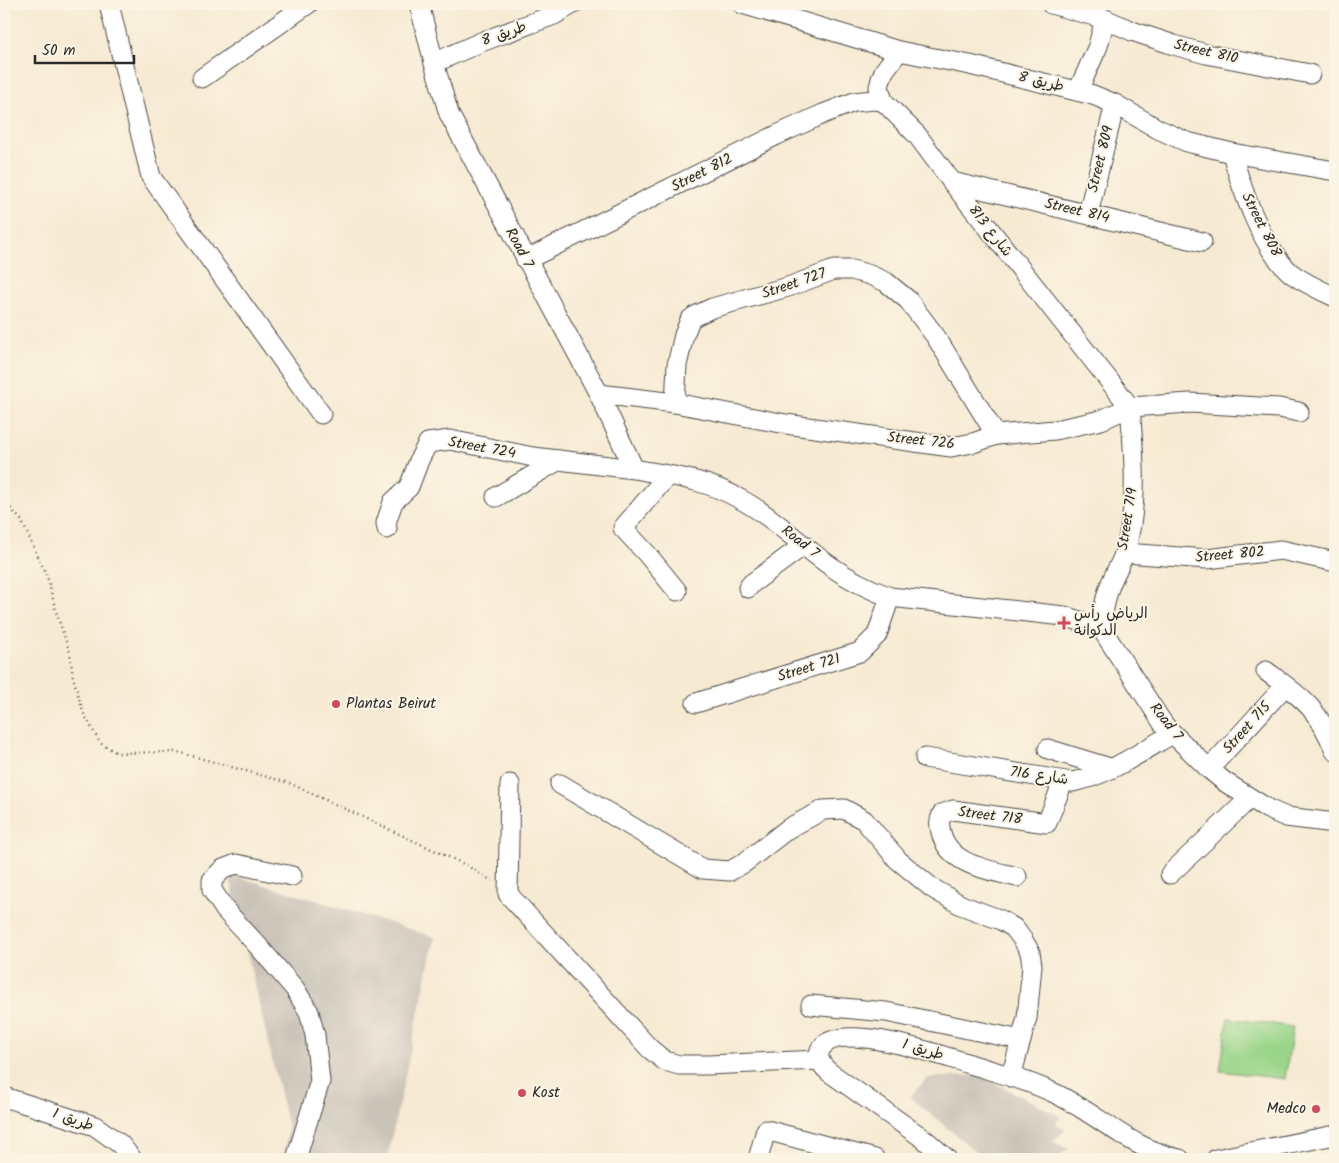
<svg xmlns="http://www.w3.org/2000/svg" width="1339" height="1163" font-family="Kalam,'Playpen Sans Arabic',sans-serif">
<style>
.industrial{fill:#cac3b8}
.pitch{fill:#9ad589;stroke:#62805a}
.lines{fill:none;stroke-linecap:round;stroke-linejoin:round}
.minor-casing{stroke:#4a4844;stroke-width:21}
.path{stroke:#4a4844;stroke-width:2.5;stroke-dasharray:1 4;stroke-linecap:butt}
.minor{stroke:#fff;stroke-width:19}
.poi-dot{fill:#d1495b;stroke:#fcf5e5;stroke-width:2}
.labels{text-anchor:middle;dominant-baseline:central;stroke-width:4;stroke-linejoin:round;paint-order:stroke}
.street-label{font-size:15px;fill:#2b2b2b;stroke:#fcf5e5}
.poi-label{font-size:15px;fill:#2b2b2b;stroke:#fcf5e5;text-anchor:start}
</style>
<rect width="100%" height="100%" fill="#fcf5e5"/>
<filter id="ink" filterUnits="userSpaceOnUse"><feTurbulence type="fractalNoise" baseFrequency=".02" numOctaves="2"/><feDisplacementMap in="SourceGraphic" scale="10" xChannelSelector="R" yChannelSelector="G"/><feConvolveMatrix kernelMatrix="1 2 1 2 8 2 1 2 1" color-interpolation-filters="sRGB"/></filter>
<filter id="wash" filterUnits="userSpaceOnUse"><feTurbulence type="fractalNoise" baseFrequency=".0096" numOctaves="4" result="noise"/><feDisplacementMap in="SourceGraphic" scale="20" xChannelSelector="R" yChannelSelector="G"/><feGaussianBlur stdDeviation="1.12" result="paint"/><feColorMatrix in="noise" values="0 0 0 0 0 0 0 0 0 0 0 0 0 0 0 0 0 1.4 0 .05"/><feComposite in="paint" operator="in"/></filter>
<g filter="url(#wash)">
<rect width="100%" height="100%" fill="#f7ead3"/>
<g class="industrial">
<polygon points="229,874 435,937 387,1159 284,1159 288,1128"/>
<polygon points="979,1075 1060,1116 1056,1124 1065,1130 1053,1142 1069,1149 1055,1159 985,1159 910,1097 928,1078"/>
</g>
<polygon class="pitch" points="1228,1018 1293,1027 1285,1079 1220,1071"/>
</g>
<g filter="url(#ink)">
<g class="lines">
<defs>
<g id="minor">
<polyline points="109,4 151,177 321,414"/>
<path d="M419,4l15,59 15,51 150,280 35,75c38,7 71,10 106,30 34,18 61,47 92,68 18,13 37,22 58,30l174,19 37,12 63,97 45,44 16,13 43,27 18,8 49,6"/>
<polyline points="742,4 899,51 970,65 1093,95 1115,104 1158,129 1187,142 1232,153 1335,171"/>
<polyline points="1051,4 1105,19 1132,31 1174,45 1206,54 1310,74"/>
<polyline points="899,51 884,71 881,79 879,87 883,101 917,135 952,182 1130,407"/>
<polyline points="434,63 481,42 554,15 573,4"/>
<polyline points="202,78 308,4"/>
<polyline points="1078,91 1098,46 1105,19"/>
<path d="M1232,153c9,35 30,96 59,120 13,10 29,17 44,24"/>
<polyline points="952,182 1202,242"/>
<polyline points="1088,214 1115,104"/>
<polyline points="526,260 777,135 823,114 854,102 873,100 883,101"/>
<polyline points="599,394 675,403 786,424 951,447 973,443 996,435 1055,430 1083,424 1101,420 1130,407 1190,403 1279,408 1299,412"/>
<polyline points="675,403 677,365 684,335 690,320 695,316 712,308 788,287 834,270 852,270 870,275 886,282 908,300 936,337 996,435"/>
<polyline points="668,475 623,528 647,554 677,591"/>
<polyline points="496,497 559,460"/>
<polyline points="387,529 386,523 393,502 409,487 420,458 428,443 450,440 533,457 634,469"/>
<polyline points="1125,553 1207,559 1281,550 1335,562"/>
<polyline points="748,588 751,584 804,545"/>
<path d="M1101,628c2,-16 4,-31 10,-45 4,-11 11,-21 14,-32 14,-47 9,-96 5,-144"/>
<path d="M1266,671c36,27 52,36 69,80"/>
<polyline points="696,703 860,652 877,635 890,597"/>
<polyline points="1048,749 1110,768"/>
<path d="M925,758l147,24c33,-5 71,-31 100,-48"/>
<polyline points="1209,769 1285,686"/>
<polyline points="510,784 508,894 650,1049 665,1061 679,1065 708,1065 819,1060"/>
<polyline points="560,784 703,869 730,871 744,863 789,828 823,810 844,809 864,820 898,860 932,888 961,905 1001,920 1014,928 1023,940 1030,952 1032,966 1027,1018 1011,1077"/>
<polyline points="1170,874 1250,798"/>
<polyline points="292,876 236,864 223,869 212,880 212,890 225,910 259,947 295,989 309,1012 315,1035 320,1081 296,1159"/>
<path d="M1017,877c-28,-7 -69,-12 -76,-45 -2,-7 -2,-11 1,-18l11,-4 94,13 16,-41"/>
<polyline points="811,1005 886,1012 1021,1040"/>
<polyline points="4,1097 95,1126 120,1144 132,1159"/>
<polyline points="758,1159 766,1130 875,1159"/>
<path d="M947,1159l-23,-20 -95,-67c-7,-6 -13,-13 -9,-22 16,-32 126,7 153,15 26,8 54,15 79,27 44,20 79,58 128,67"/>
<polyline points="1216,1159 1335,1135"/>
</g>
</defs>
<use href="#minor" class="minor-casing"/>
<polyline class="path" points="4,501 21,520 47,576 57,615 70,653 73,677 83,712 100,743 117,753 178,752 289,783 466,865 492,881"/>
<use href="#minor" class="minor"/>
</g>
</g>
<g class="poi-dot">
<path d="M1061.5 615.5h5v5h5v5h-5v5h-5v-5h-5v-5h5z"/>
<circle cx="336" cy="704" r="5"/>
<circle cx="522" cy="1093" r="5"/>
<circle cx="1316" cy="1109" r="5"/>
</g>
<g class="labels">
<g class="street-label">
<text transform="translate(504 34) rotate(-20)">طريق 8</text>
<text transform="translate(1206 52) rotate(13)">Street 810</text>
<text transform="translate(1041 82) rotate(13)">طريق 8</text>
<text transform="translate(1101 159) rotate(-76)">Street 809</text>
<text transform="translate(702 173) rotate(-27)">Street 812</text>
<text transform="translate(1077 211) rotate(13)">Street 814</text>
<text transform="translate(1261 225) rotate(63)">Street 808</text>
<text transform="translate(990 231) rotate(52)">شارع 813</text>
<text transform="translate(519 248) rotate(62)">Road 7</text>
<text transform="translate(794 284) rotate(-19)">Street 727</text>
<text transform="translate(921 441) rotate(6)">Street 726</text>
<text transform="translate(482 448) rotate(10)">Street 724</text>
<text transform="translate(1128 519) rotate(-81)">Street 719</text>
<text transform="translate(800 542) rotate(38)">Road 7</text>
<text transform="translate(1230 555) rotate(-5)">Street 802</text>
<text transform="translate(809 668) rotate(-17)">Street 721</text>
<text transform="translate(1166 722) rotate(52)">Road 7</text>
<text transform="translate(1247 728) rotate(-48)">Street 715</text>
<text transform="translate(1039 776) rotate(8)">شارع 716</text>
<text transform="translate(990 816) rotate(7)">Street 718</text>
<text transform="translate(923 1050) rotate(16)">طريق 1</text>
<text transform="translate(73 1120) rotate(19)">طريق 1</text>
</g>
<g class="poi-label">
<text x="1074" y="614">الرياض رأس<tspan x="1074" dy="17">الدكوانة</tspan></text>
<text x="346" y="704">Plantas Beirut</text>
<text x="532" y="1093">Kost</text>
<text x="1306" y="1109" text-anchor="end">Medco</text>
</g>
</g>
<rect width="1339" height="1163" fill="none" stroke="#fcf5e5" stroke-width="20"/>
<path d="M35 55v8h99v-8" fill="none" stroke="#2b2b2b" stroke-width="2.5"/>
<text x="42" y="55" font-size="15" fill="#2b2b2b" stroke="#fcf5e5" stroke-width="4" paint-order="stroke">50 m</text>
</svg>
